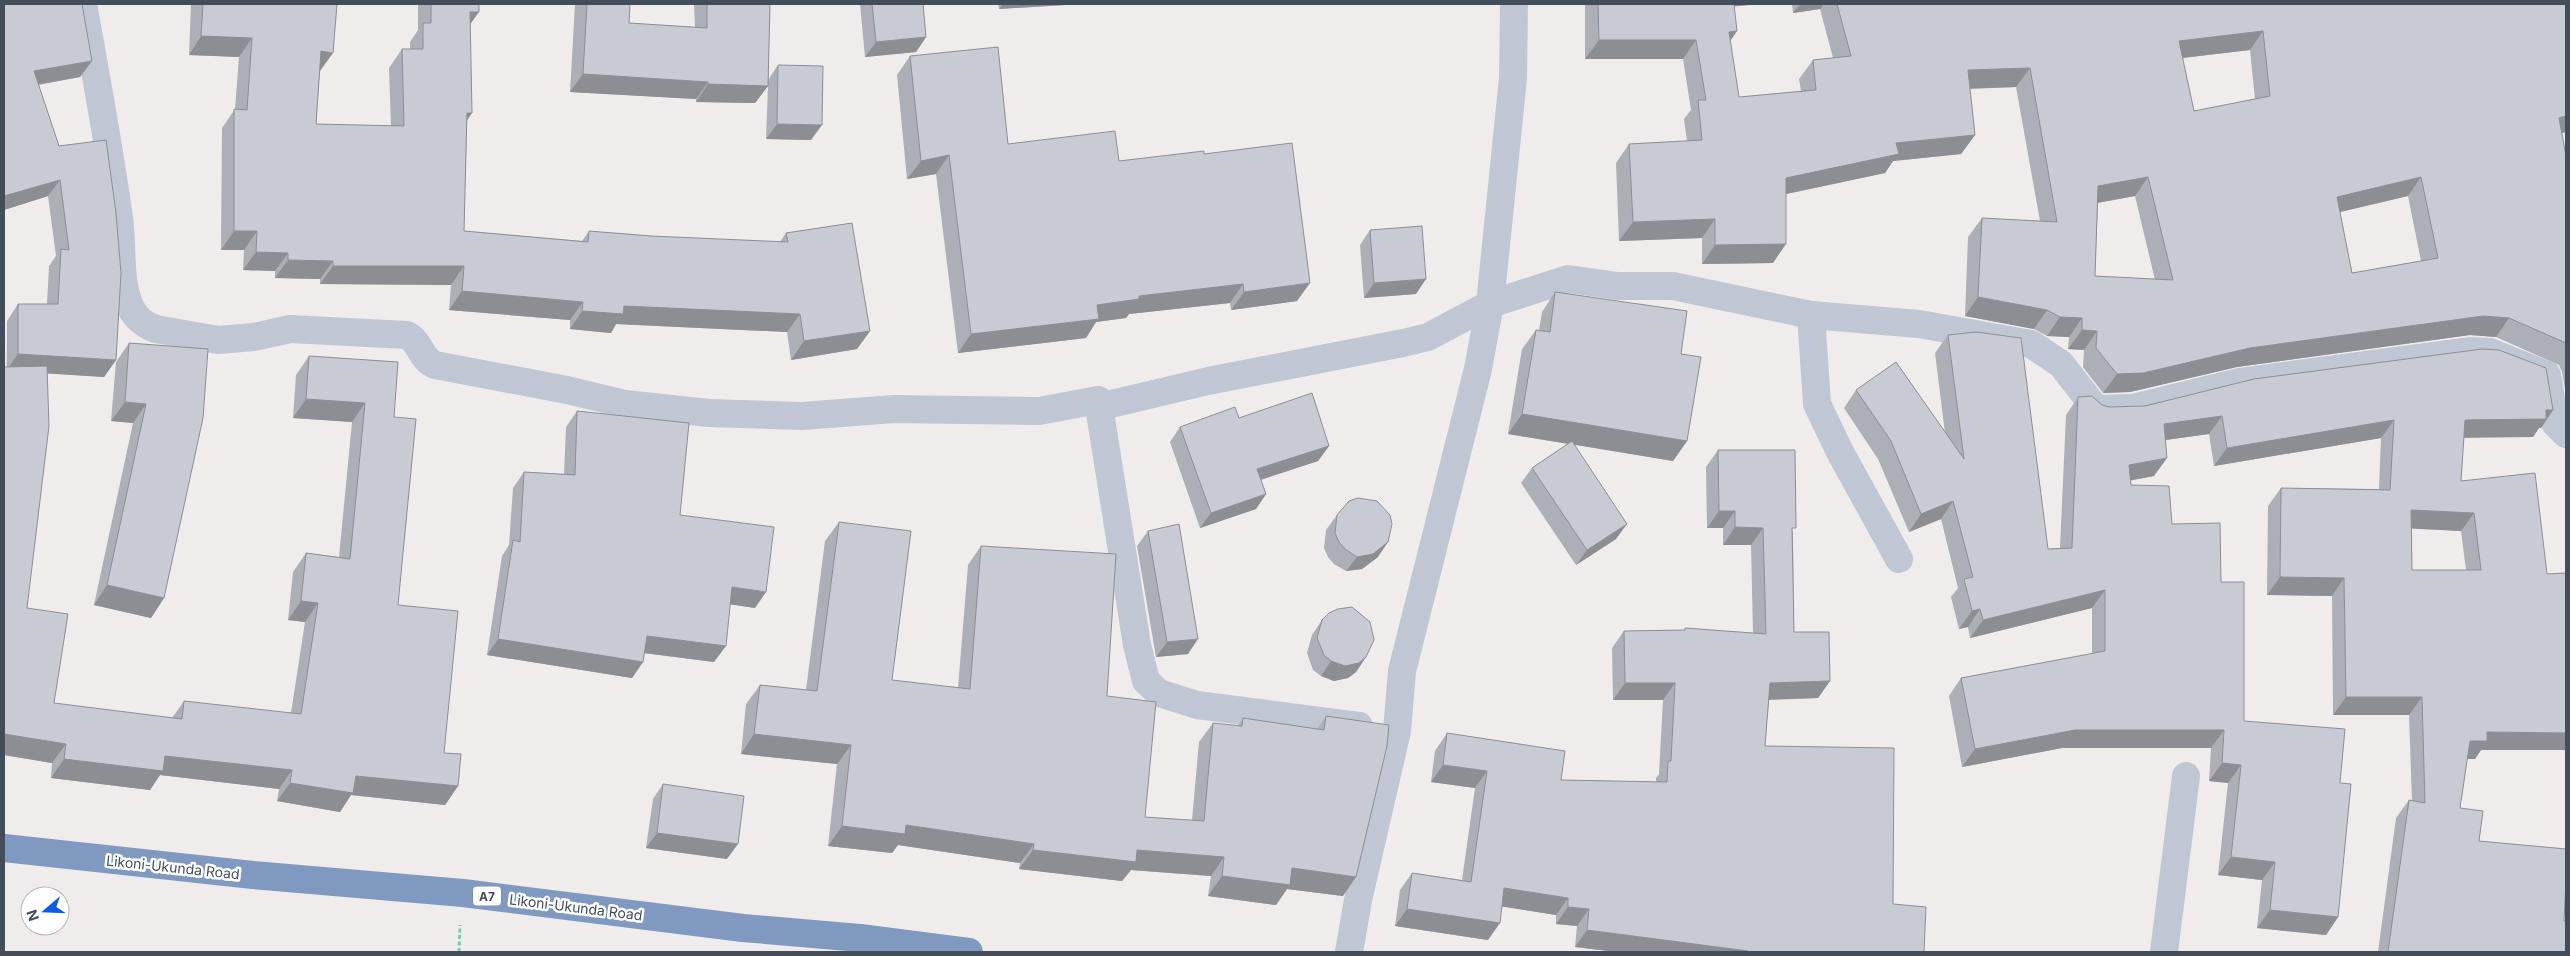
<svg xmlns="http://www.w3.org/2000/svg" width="2570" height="956" font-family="Inter,sans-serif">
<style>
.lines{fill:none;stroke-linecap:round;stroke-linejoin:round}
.path{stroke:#6cd1a9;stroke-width:3;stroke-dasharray:4 2.5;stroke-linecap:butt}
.street{stroke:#bec7d3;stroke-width:28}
.highway{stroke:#8099c0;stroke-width:28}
.wall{fill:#acafb5;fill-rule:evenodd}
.shaded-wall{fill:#8c8e94}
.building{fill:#c8cbd3;stroke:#8c8e94;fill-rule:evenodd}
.labels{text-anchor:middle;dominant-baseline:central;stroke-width:5;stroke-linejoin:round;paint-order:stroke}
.shield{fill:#fff;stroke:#7c838c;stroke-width:1}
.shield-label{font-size:12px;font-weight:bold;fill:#444e5b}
.street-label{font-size:14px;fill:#444e5b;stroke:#fff}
</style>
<rect width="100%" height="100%" fill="#f0ecec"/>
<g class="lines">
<polyline class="path" points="459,952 460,925"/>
<g class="street">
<path d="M83,4c13,71 26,142 36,214 4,27 0,58 9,83 5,15 14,23 28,28l62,11 36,-3 36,-8 117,6c14,7 13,24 28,30l132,25 58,14 84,9 93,3 92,-7 145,2 59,-11 9,5 101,-24 195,-38 25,-6 62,-33 78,-25 50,7h55l138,29 108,9 112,20 30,20 35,45 36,-1 107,-26 230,-31 21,1 57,23 8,48 11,11"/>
<polyline points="1811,315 1817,404 1840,452 1899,559"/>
<polyline points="1098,400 1137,645 1146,681 1159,693 1197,705 1359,726"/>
<polyline points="1349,952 1358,900 1397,731 1402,671 1478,369 1490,304 1513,78 1514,4"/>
<polyline points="2164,952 2186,776"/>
</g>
<polyline class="highway" points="4,848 253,875 463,893 743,928 860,938 969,952"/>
</g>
<g class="wall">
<polygon points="4,4 92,61 80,77 39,85 116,360 104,377 47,373 27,608 54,703 172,718 184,701 291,713 305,622 288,620 293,572 306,553 339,557 352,422 293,418 296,375 309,356 394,417 398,605 444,753 458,786 445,805 351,795 340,812 277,801 279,789 160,775 150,790 51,778 52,763 4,755 7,321 18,304 47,304 49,266 56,256 48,196 4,210"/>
<polygon points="191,4 337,4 320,71 316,124 391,126 389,68 402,49 410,49 410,42 418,30 418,4 479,4 470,25 467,121 464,231 582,241 589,231 651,236 780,242 786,233 870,331 857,349 791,360 787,332 616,324 611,333 570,329 570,320 449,310 451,285 320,284 320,279 275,278 275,271 243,270 244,250 221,250 222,128 235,109 239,57 189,55"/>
<polygon points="575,4 630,4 629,23 695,27 694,4 770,4 768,80 778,65 811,140 766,139 768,86 755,103 696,102 696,99 570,92"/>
<polygon points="860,4 923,4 926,37 916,52 865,57"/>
<polygon points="998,4 1081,4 999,9"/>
<path d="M1585,4h175l-26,2 3,25 -7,10 9,56 62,-6 -2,-12 14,-19 20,-2 -13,-49 -27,4 -1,-9h774v128l-4,1 4,23v239l-4,-23 -3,-7 -63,-28 -26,-2 -233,32 -107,25 -27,1 -20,-26 1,-17 -16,-1 1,-12 -22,-1 -13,-7 -69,-13 3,-79 14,-19 58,3 -24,-134 -46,2 5,46 -14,19 -68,7 -8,12 -99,21 -13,69 -71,1v-26l-83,3 -3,-78 13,-19 58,-3 -3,-22 7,-9 -8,-51h-98zM2250,50l5,49 -61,12 -12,-53zM2135,196l20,84 -60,-4 3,-73zM2408,196l13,65 -69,12 -12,-61z"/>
<polygon points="910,56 1008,144 1119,161 1204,154 1297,301 1231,310 1230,303 1129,314 1126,318 1096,322 1086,338 958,353 936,174 907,179 897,75"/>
<polygon points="1370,230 1416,294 1364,298 1360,245"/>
<polygon points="1555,292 1681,354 1687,441 1673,461 1574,444 1616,539 1576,565 1521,483 1532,468 1568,444 1508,434 1522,349 1536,330 1539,330 1542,312"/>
<path d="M1948,335l100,214 12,-1 6,-133 12,-18 31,10 444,3 -12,18h-2l-6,9h-69l-3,44 86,93 19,-1v200l-1,-23h-84l-6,9h-8l-7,49 19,33 85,80 2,31h-188l18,-134 13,-18 3,1 -3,-86h-76l-1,-119 -65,-1 1,-89 13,-18 98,1 2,-51 -167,28 -5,-32 -44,6 -11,36 -23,4v5l41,39 49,58 23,139 96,62 -2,134 -12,18 -69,-7 5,-48 -44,-5 10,-92 -19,-2 2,-33h-149l-100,19 -13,-71 12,-18 131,-24v-46l-122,30 -2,-11 -9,2 -8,-32 7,-9 -17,-69 -32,13 -31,-73 -34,-51 12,-18 89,43 -10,-80zM2411,528l50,3 5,39h-54z"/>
<polygon points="129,343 208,349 164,598 151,618 94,605 133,423 111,421 116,362"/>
<polygon points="577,411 680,515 755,608 730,604 714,662 644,653 643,662 632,678 487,655 502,556 509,545 513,488 524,472 564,474 566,427"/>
<polygon points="1239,418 1329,446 1318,461 1261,480 1266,494 1256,509 1200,528 1170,442 1180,427"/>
<polygon points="1718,450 1793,532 1794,632 1830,681 1818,698 1769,700 1765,746 1893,904 1924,952 1617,952 1575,947 1577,926 1556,924 1556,915 1502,906 1488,940 1395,926 1400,890 1412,873 1462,880 1475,788 1431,782 1435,751 1447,733 1561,780 1656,782 1656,778 1659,774 1663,700 1613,700 1612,648 1624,631 1684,630 1685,628 1753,633 1751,545 1723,545 1723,528 1707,528 1706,467"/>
<polygon points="1337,515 1378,557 1362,569 1346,571 1334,564 1328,557 1324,548 1326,530"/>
<polygon points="839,522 892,680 958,688 968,565 981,546 1107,696 1145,817 1192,820 1199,742 1213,723 1238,726 1243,718 1317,729 1326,716 1343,896 1287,889 1276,905 1208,896 1211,876 1131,870 1122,881 1019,869 1020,863 898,845 892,853 828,846 837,764 741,754 746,704 760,685 806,690 825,541"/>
<polygon points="1148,531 1188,654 1156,657 1137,546"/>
<polygon points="1322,620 1366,657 1356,672 1348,678 1334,681 1321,676 1313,670 1307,653 1312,635"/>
<polygon points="663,784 727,859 646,848 653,799"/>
</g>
<g class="shaded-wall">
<polygon points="1003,4 1081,4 999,9"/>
<polygon points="1722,4 1760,4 1719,8"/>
<polygon points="1800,4 1824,4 1820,9 1793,13"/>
<polygon points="470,12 479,12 466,30"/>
<polygon points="1737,31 1724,50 1729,32"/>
<polygon points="2263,31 2250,50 2165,60 2179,41"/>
<polygon points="201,36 252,38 239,57 189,55"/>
<polygon points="926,37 916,52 865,57 876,42"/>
<polygon points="1599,40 1696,40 1683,59 1585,59"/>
<polygon points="321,51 333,53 320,71 308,70"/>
<polygon points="92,61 80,77 23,87 34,71"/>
<polygon points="2030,68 2016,87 1954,89 1968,70"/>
<polygon points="583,74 708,82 696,99 570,92"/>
<polygon points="708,84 768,86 755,103 696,102"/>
<polygon points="467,113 472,113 459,132"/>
<polygon points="2566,116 2566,132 2545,137 2559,118"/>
<polygon points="777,124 822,125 811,140 766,139"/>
<polygon points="1975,135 1961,154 1893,161 1885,173 1772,197 1786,178 1896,143"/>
<polygon points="949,155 936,174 907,179 921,161"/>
<polygon points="2148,177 2135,196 2085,205 2098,186"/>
<polygon points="2421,177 2408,196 2323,216 2337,197"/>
<polygon points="60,180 48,196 4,210 4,196"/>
<polygon points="1715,219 1702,238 1619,241 1633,222"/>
<polygon points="234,231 257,231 244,250 221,250"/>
<polygon points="1786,244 1773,263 1702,264 1715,245"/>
<polygon points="256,252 288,253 275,271 243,270"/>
<polygon points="288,260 333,261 320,279 275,278"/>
<polygon points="333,266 464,266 451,285 320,284"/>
<polygon points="1426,279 1416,294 1364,298 1374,283"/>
<polygon points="1310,283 1297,301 1231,310 1244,292"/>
<polygon points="1243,284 1230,303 1129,314 1126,318 1096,322 1086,338 958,353 971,334 1097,305 1139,296"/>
<polygon points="462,291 583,302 570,320 449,310"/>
<polygon points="1978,297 2047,310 2034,329 1965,316"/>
<polygon points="624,306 800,314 787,332 616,324 611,333 570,329 582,311"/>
<polygon points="2483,316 2509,318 2496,337 2470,335 2237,367 2130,392 2103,393 2117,374 2250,348"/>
<polygon points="2060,317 2082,318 2069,337 2047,336"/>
<polygon points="2082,330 2097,331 2084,350 2068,349"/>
<polygon points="870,331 857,349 791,360 804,341"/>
<polygon points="18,354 116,360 104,377 6,371"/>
<polygon points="306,399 365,403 352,422 293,418"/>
<polygon points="125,402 146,404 133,423 111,421"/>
<polygon points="2546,410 2553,410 2541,428 2539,428 2533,437 2452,438 2465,420"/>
<polygon points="1522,414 1687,441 1673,461 1508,434"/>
<polygon points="2222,416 2209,434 2151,442 2164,424"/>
<polygon points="2394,420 2381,438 2214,466 2227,448"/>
<polygon points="1329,446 1318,461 1247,484 1257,469"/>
<polygon points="2167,458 2154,476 2117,483 2129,465"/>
<polygon points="1266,494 1256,509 1200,528 1211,513"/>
<polygon points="1953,501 1941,519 1909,532 1921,514"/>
<polygon points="2411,510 2474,513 2461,531 2399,528"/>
<polygon points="1719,511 1735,511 1723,528 1707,528"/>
<polygon points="1627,524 1616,539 1576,565 1587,550"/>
<polygon points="1735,527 1763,528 1751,545 1723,545"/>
<polygon points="1388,542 1378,557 1362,569 1346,571 1357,557"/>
<polygon points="2280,577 2344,578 2332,596 2267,595"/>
<polygon points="107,585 164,598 151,618 94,605"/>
<polygon points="732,587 766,592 755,608 721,603"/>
<polygon points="2105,590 2092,608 1970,638 1983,620"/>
<polygon points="301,601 318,603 305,622 288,620"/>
<polygon points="1980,609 1968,627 1959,629 1972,611"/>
<polygon points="647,636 726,646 714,662 636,652"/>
<polygon points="498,639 643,662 632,678 487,655"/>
<polygon points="1198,639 1188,654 1156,657 1167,642"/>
<polygon points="1366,657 1356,672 1348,678 1334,681 1321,676 1331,661"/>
<polygon points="1830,681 1818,698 1758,700 1770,683"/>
<polygon points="1625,683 1675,683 1663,700 1613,700"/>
<polygon points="2346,697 2422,697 2409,715 2333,715"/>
<polygon points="2075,730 2224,730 2211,748 2062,748 1962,767 1975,749"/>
<polygon points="2487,732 2566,733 2566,749 2565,750 2481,750 2475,759 2457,759 2470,741"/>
<polygon points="4,734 66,744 52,763 4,755"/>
<polygon points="754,734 851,745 837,764 741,754"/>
<polygon points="165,756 292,770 279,789 160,775 150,790 51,778 64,759"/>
<polygon points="2222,763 2241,765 2228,783 2209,781"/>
<polygon points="1443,765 1487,771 1475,788 1431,782"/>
<polygon points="356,776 458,786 445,805 351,795 340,812 277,801 290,783"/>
<polygon points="906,825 1034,844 1020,863 898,845 892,853 828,846 842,826"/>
<polygon points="657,833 738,844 727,859 646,848"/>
<polygon points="1033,850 1137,850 1224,857 1211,876 1131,870 1122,881 1019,869"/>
<polygon points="2231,857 2275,862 2262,880 2218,875"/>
<polygon points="1292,868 1356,877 1343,896 1287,889 1276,905 1208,896 1222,876"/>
<polygon points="1504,888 1568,898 1556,915 1492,905"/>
<polygon points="1568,907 1589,909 1577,926 1556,924"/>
<polygon points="1407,909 1500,923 1488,940 1395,926"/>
<polygon points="2270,910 2338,917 2326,935 2257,928"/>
<polygon points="1587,930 1748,951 1747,952 1617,952 1575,947"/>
</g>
<g class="building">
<polygon points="4,4 82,4 92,61 34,71 59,146 106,140 116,213 121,273 116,360 18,354 18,304 58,304 61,249 69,250 60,180 4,196"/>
<polygon points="203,4 337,4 333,53 321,51 316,124 404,126 402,49 423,49 423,23 431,23 431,4 479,4 479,12 470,12 472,113 467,113 464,231 588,242 589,231 651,236 788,242 786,233 852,223 870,331 804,341 800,314 624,306 623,314 582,311 583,302 462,291 464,266 333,266 333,261 288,260 288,253 256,252 257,231 234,231 234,109 247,110 252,38 201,36"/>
<polygon points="587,4 630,4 629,23 707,28 707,4 770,4 768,86 708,84 708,82 583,74"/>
<polygon points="872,4 923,4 926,37 876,42"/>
<path d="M1598,4h136l3,27 -8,1 10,65 77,-7 -3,-30 38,-4 -14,-52h729v112l-7,2 7,38v187l-57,-25 -26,-2 -233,32 -107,25 -26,1 -21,-26 1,-17 -15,-1v-12l-22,-1 -13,-7 -69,-13 4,-79 75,4 -27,-154 -62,2 7,65 -79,8 3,11 -113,24v66l-71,1v-26l-82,3 -4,-78 73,-4 -4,-40h8l-10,-60h-97zM2263,31l7,65 -76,15 -15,-70zM2148,177l25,103 -78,-4 3,-90zM2421,177l17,81 -86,15 -15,-76z"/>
<polygon points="998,47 1008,144 1115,131 1119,161 1204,151 1204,154 1292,143 1310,283 1244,292 1243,284 1139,296 1139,299 1097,305 1099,319 971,334 949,155 921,161 910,56"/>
<polygon points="778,65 823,66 822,125 777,124"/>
<polygon points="1422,226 1426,279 1374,283 1370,230"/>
<polygon points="1555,292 1687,311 1681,354 1701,357 1687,441 1522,414 1536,330 1550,332"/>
<path d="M1976,332l45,6 27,211 24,-1 6,-151 14,-1 10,9 7,2 36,-1 109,-27 228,-30 17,1 47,18 7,42h-7v9l-81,1 -4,61 74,-8 12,101 19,-1v160l-79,-1v9h-17l-10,67 23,3 -4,30 87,8v33l-2,39h2v31h-178l21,-152 16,3 -3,-106h-76l-2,-119 -64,-1 1,-89 109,2 4,-70 -167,28 -5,-32 -58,8 3,34 -38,7 2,20 38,1 3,38 48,-1 1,59h23v139l101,8 -5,54 11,1 -13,133 -68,-7 5,-48 -44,-5 10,-92 -19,-2 2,-33h-149l-100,19 -14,-71 144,-27v-61l-122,30 -3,-11 -8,2 -8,-32 9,-2 -20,-76 -32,13 -30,-73 -35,-51 40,-28 68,97 -16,-124zM2411,510l63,3 7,57h-69z"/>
<polygon points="129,343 208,349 203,418 164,598 107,585 146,404 125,402"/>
<polygon points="309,356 398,362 394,417 416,419 398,605 458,611 444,753 461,754 458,786 356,776 353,793 290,783 292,770 165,756 163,771 64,759 66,744 4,734 4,367 47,366 49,426 27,608 68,614 54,703 182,719 184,701 301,714 318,603 301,601 306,553 350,559 365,403 306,399"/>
<polygon points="1312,393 1329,446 1257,469 1266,494 1211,513 1180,427 1235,407 1239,418"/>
<polygon points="577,411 689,423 680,515 774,527 766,592 732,587 726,646 647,636 643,662 498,639 513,540 520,542 524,472 575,475"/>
<polygon points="1572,441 1627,524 1587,550 1532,468"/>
<polygon points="1718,450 1795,450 1796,528 1792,528 1794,632 1829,632 1830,681 1770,683 1765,746 1894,748 1893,904 1926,907 1924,952 1748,952 1748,951 1587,930 1589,909 1568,907 1568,898 1504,888 1500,923 1407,909 1412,873 1471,882 1487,771 1443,765 1447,733 1565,751 1561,780 1667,782 1668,761 1671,761 1675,683 1625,683 1624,631 1685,630 1685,628 1766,634 1763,528 1735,527 1735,511 1719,511"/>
<polygon points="1358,498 1377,501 1390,515 1392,524 1388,542 1373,554 1357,557 1345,549 1339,542 1335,533 1337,515 1349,501"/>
<polygon points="839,522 911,531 892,680 970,689 981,546 1116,554 1107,696 1156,702 1145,817 1204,821 1213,723 1242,726 1243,718 1324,730 1326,716 1389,725 1387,746 1356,877 1292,868 1290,885 1222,876 1224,857 1137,850 1136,862 1033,850 1034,844 906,825 905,834 842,826 851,745 754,734 760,685 817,691"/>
<polygon points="1179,524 1198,639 1167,642 1148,531"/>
<polygon points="1352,607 1370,622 1374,640 1366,657 1359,663 1345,666 1331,661 1324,655 1317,638 1322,620 1329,613 1338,609"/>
<polygon points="663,784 744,796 738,844 657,833"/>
</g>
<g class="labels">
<rect class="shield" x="473" y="886.5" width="28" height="19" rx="4"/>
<g class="shield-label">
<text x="487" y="896">A7</text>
</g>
<g class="street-label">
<text transform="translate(173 867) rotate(6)">Likoni-Ukunda Road</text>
<text transform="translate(576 907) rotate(7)">Likoni-Ukunda Road</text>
</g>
</g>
<rect width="2570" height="956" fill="none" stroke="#444e5b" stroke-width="10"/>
<g transform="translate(45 911) rotate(251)"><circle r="24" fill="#ffffff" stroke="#b4b8bd"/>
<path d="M0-4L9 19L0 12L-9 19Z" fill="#0d59e9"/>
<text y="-8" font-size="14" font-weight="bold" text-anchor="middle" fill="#444e5b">N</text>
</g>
</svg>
